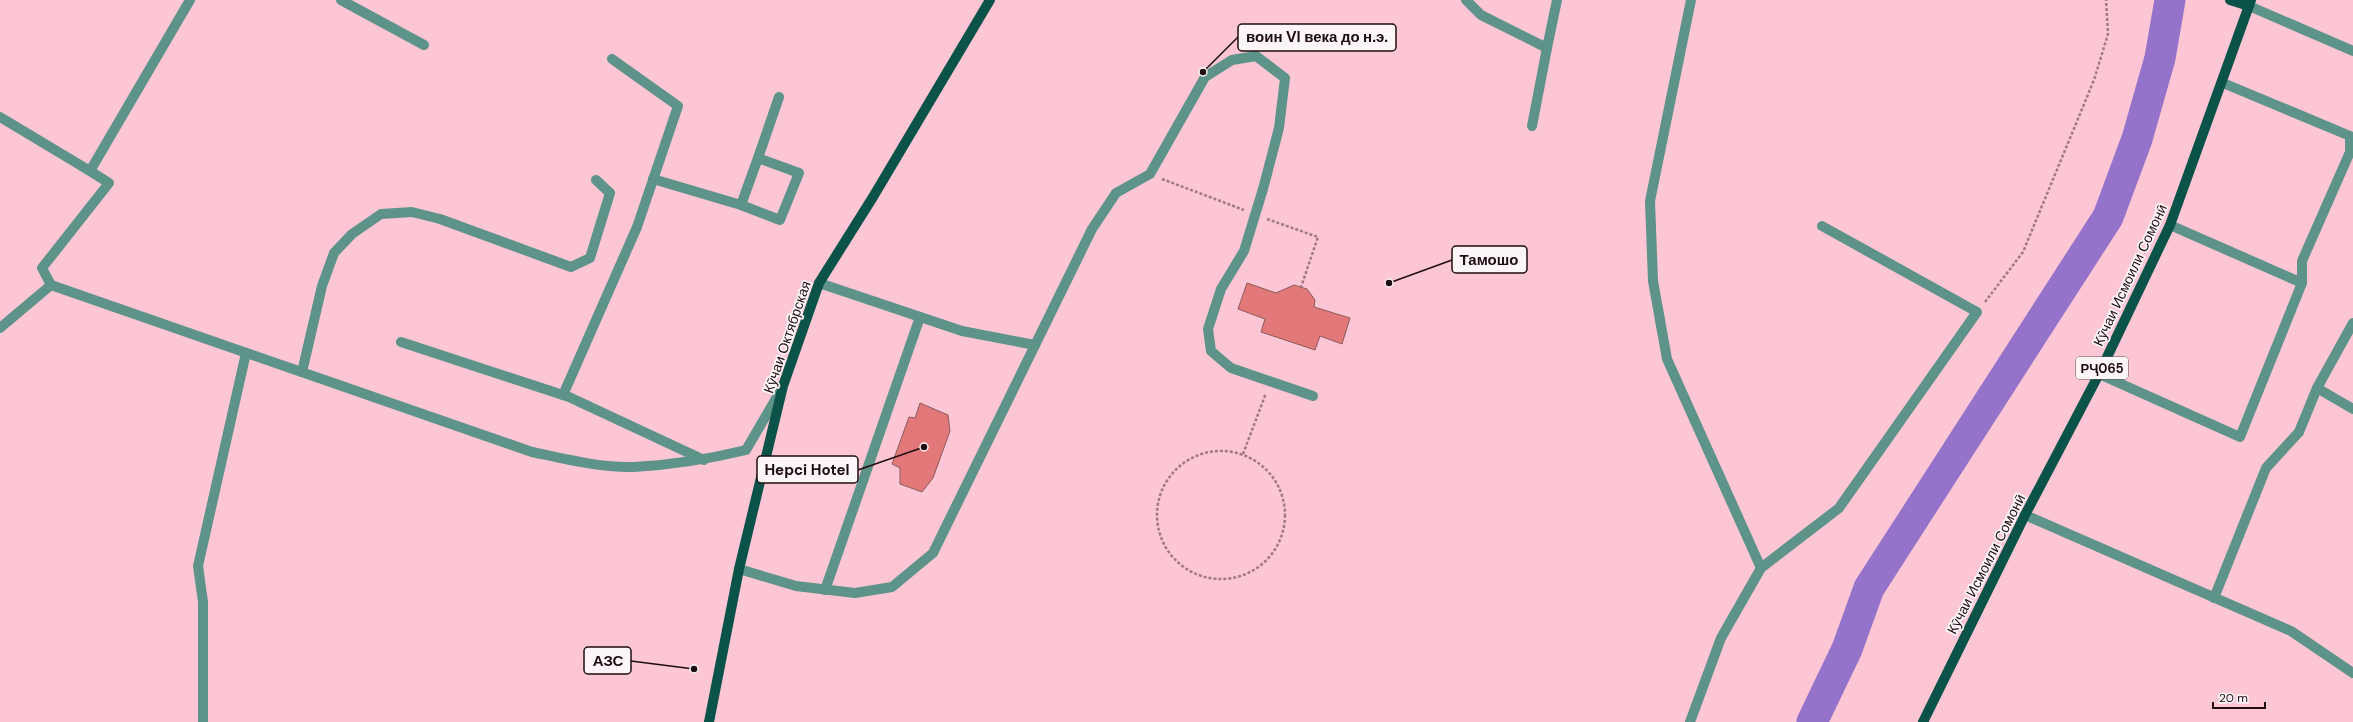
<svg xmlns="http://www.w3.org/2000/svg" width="2353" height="722" font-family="'DM Sans',sans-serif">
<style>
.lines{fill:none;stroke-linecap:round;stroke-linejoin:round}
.river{stroke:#9573cb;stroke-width:31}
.building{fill:#e3787a;stroke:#8b5b5b}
.path{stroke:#a07983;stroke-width:2.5;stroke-dasharray:3 2;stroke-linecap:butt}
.minor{stroke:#5d9388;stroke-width:10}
.major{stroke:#0b5248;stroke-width:10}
.labels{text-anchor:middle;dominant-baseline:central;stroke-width:3.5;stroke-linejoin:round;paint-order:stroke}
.shield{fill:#fcf6f7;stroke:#615256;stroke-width:1}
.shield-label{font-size:13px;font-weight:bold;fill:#1e0c11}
.street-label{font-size:14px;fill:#1e0c11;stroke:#fcf6f7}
.leader{fill:none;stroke:#1e0c11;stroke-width:1.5}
.callout-dot{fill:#1e0c11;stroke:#fcf6f7;stroke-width:1.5}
.callout{fill:#fcf6f7;stroke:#1e0c11;stroke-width:1.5}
.callout-label{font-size:15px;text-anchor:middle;font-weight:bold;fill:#1e0c11}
</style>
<rect width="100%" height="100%" fill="#fcc6d5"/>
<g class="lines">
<polyline class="river" points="1812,722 1847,649 1869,588 2108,217 2137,139 2160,58 2170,0"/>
</g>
<g class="building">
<polygon points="1247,283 1276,293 1294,285 1307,289 1315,300 1314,307 1350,318 1342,344 1320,336 1315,350 1261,332 1265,319 1238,309"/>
<polygon points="920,403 948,415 950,431 933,478 922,492 900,484 900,468 892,464 909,417 915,418"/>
</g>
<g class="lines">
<g class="path">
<polyline points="1162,179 1244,210"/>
<polyline points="1267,219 1318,237 1301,287"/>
<polyline points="1985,302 2023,252 2094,80 2108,34 2106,0"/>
<circle cx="1221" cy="515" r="64"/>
<polyline points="1243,454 1266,393"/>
</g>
<g class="minor">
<polyline points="341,0 424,45"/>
<polyline points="1466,0 1481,15 1547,48 1557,0"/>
<polyline points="1691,0 1650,201 1653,281 1667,359 1761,568"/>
<polyline points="2249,6 2353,51"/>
<polyline points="0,117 90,171"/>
<polyline points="1532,126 1547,48"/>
<polyline points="653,179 741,205 780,220 799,173 758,158 779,97"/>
<polyline points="741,205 758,158"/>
<polyline points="2170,225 2302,283 2302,261 2350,152 2350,136 2223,83"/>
<polyline points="819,283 962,331 1035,345"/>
<polyline points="51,285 42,268 109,183 90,171 190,0"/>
<path d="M0,328l51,-43 481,167c33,7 68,16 102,15 38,-2 75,-8 112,-17l35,-60"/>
<polyline points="401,342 569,397 704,460"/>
<polyline points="302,372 322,286 334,253 352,234 381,214 412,212 440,219 571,267 590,258 610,193 596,180"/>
<polyline points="2099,374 2240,437 2302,283"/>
<polyline points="2317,388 2353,409"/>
<polyline points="563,395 637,227 678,106 612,59"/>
<polyline points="2025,515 2291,631 2353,673"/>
<polyline points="739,569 796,586 855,593 892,587 933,553 1092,229 1116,193 1150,174 1205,77 1232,60 1256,56 1285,78 1279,128 1263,189 1244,251 1221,289 1208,329 1211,351 1231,368 1313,396"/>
<polyline points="825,590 920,317"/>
<polyline points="2214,598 2266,468 2299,432 2317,388 2353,323"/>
<polyline points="203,722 203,602 198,566 246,353"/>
<polyline points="1690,722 1721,638 1761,568 1839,508 1977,312 1822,226"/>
</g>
<g class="major">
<polyline points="2230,0 2249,6"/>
<polyline points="709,722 739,569 783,386 819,283 873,197 990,0"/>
<polyline points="1923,722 2025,515 2099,374 2170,225 2251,0"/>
</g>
</g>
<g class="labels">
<rect class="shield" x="2076" y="357" width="52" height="22" rx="3"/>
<g class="shield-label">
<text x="2102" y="368">РҶ065</text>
</g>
<g class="street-label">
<text transform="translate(2130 275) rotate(-65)">Кӯчаи Исмоили Сомонӣ</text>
<text transform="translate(787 337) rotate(-71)">Кӯчаи Октябрская</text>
<text transform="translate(1986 564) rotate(-63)">Кӯчаи Исмоили Сомонӣ</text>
</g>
</g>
<path class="leader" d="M1203 72L1238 37M1389 283L1452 260M924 447L858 470M694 669L631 661"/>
<g class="callout-dot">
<circle cx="1203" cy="72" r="4"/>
<circle cx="1389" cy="283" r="4"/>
<circle cx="924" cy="447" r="4"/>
<circle cx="694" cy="669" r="4"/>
</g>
<g class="callout">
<rect x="1238" y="24" width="158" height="27" rx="4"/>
<rect x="1452" y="246" width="75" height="27" rx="4"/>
<rect x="757" y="456" width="101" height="27" rx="4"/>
<rect x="584" y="647" width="47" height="27" rx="4"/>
</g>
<g class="callout-label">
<text x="1317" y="42">воин VI века до н.э.</text>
<text x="1489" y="265">Тамошо</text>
<text x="807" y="475">Hepci Hotel</text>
<text x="608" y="666">АЗС</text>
</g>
<path d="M2213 702v6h52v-6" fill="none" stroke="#1e0c11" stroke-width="2"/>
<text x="2219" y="702" font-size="12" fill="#1e0c11" stroke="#fcf6f7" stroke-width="3" paint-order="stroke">20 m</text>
</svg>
